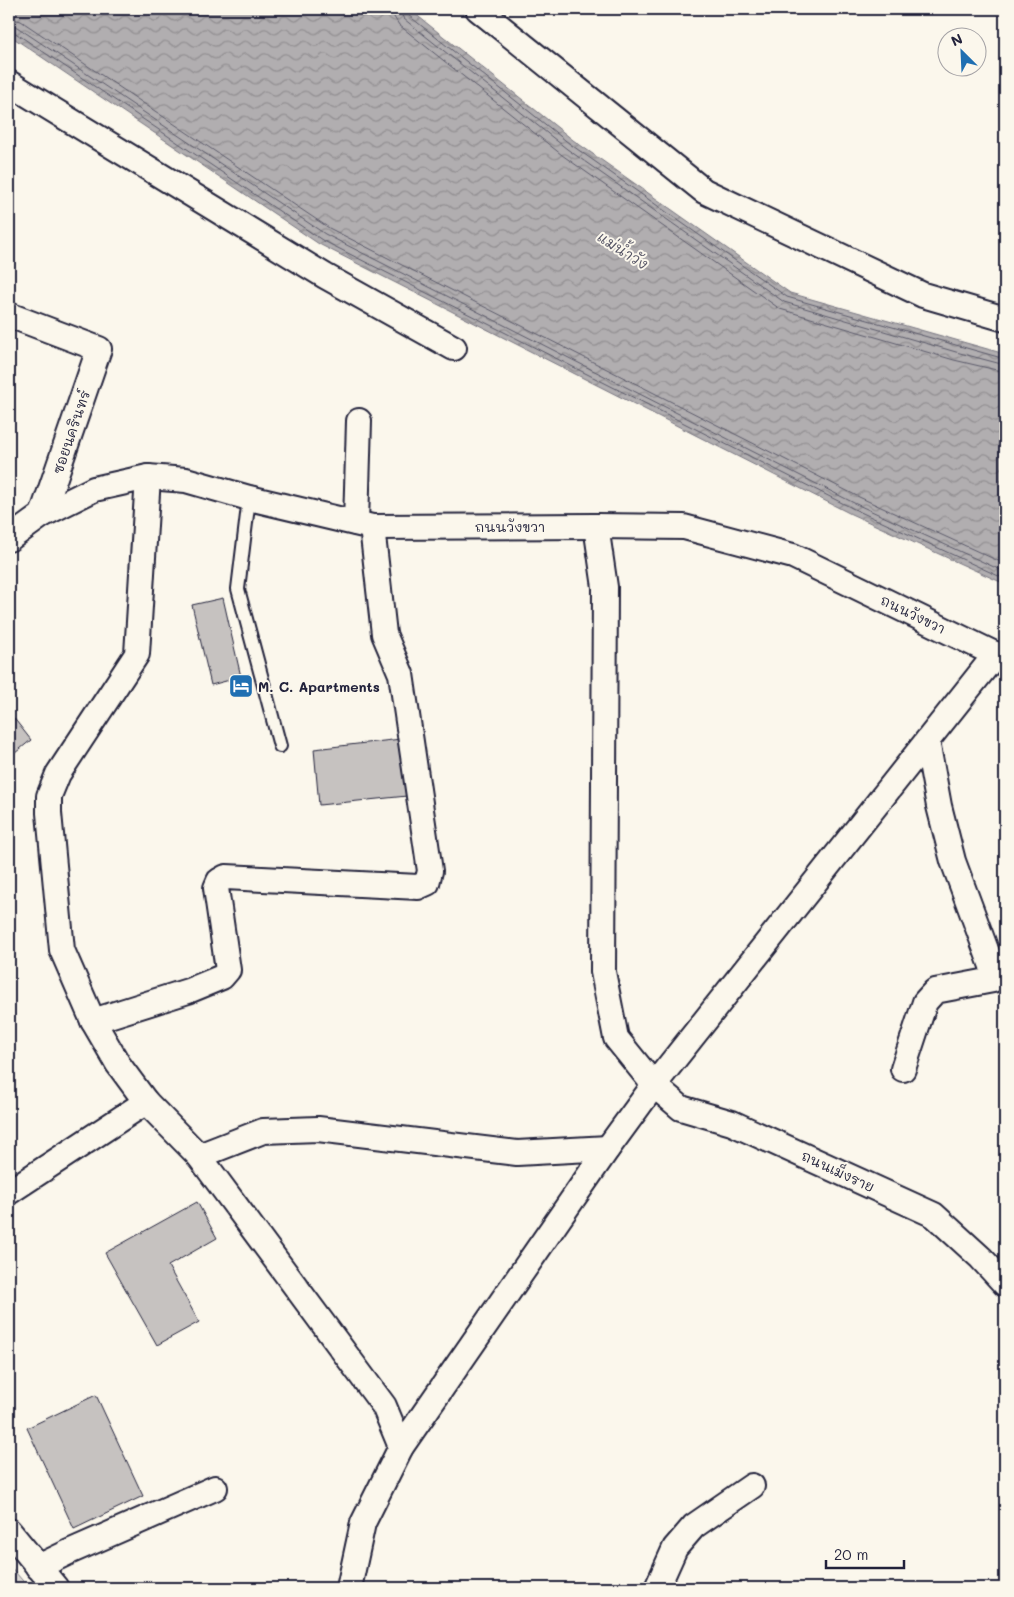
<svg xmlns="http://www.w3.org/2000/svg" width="1014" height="1597" font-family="Mali,'Playpen Sans Thai',sans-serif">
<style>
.grass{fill:url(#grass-tufts);stroke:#7e7d87}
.water{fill:url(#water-waves);stroke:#787681}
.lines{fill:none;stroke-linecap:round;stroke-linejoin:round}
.shore{stroke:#5b5a6a;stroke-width:1}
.building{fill:#c6c2c0;stroke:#22223b}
.service-casing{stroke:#22223b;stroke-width:16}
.minor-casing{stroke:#22223b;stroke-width:28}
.service{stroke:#fbf7ec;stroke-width:12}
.minor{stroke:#fbf7ec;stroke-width:24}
.labels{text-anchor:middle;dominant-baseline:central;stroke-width:4;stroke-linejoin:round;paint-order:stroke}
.street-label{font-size:14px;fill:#22223b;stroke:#fbf7ec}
.poi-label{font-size:14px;font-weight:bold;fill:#22223b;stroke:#fbf7ec;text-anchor:start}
.water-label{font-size:15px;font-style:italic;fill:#545364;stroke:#fbf7ec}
</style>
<defs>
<pattern id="grass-tufts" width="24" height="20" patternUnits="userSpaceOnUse" patternTransform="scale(1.25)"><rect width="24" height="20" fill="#dbd8d3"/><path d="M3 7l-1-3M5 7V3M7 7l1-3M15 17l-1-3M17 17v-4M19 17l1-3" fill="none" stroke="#bcb9b6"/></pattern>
<pattern id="water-waves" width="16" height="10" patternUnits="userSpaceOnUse" patternTransform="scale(1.25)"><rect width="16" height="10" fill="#b1aeb0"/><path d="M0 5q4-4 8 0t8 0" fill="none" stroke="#908d90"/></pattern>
</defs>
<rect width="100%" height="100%" fill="#fbf7ec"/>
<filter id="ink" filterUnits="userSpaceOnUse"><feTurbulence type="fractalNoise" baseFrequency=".02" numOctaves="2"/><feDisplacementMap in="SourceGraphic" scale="10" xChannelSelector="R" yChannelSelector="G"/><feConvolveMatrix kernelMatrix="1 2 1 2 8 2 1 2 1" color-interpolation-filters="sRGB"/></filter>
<g filter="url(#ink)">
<polygon class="grass" points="9,1565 29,1588 9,1588"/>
<polygon class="water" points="9,9 409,9 573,140 790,293 1005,354 1005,584 851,514 319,244 9,35"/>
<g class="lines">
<g class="shore">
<polyline points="392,9 394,17 399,25 562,155 780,309 954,360 1005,372"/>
<polyline points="400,9 401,14 404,19 567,149 784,302 956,352 1005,365"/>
<polyline points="406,9 408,15 570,144 787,297 1005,359"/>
<polyline points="9,18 21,21 329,228 859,497 1005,564"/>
<polyline points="9,25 17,27 325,234 856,504 1005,572"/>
<polyline points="9,32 14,32 322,240 854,509 1005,579"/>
</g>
</g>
<g class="building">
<polygon points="223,598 241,677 211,685 192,605"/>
<polygon points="9,712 31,740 9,758"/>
<polygon points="401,739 407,796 319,805 314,749"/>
<polygon points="197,1202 217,1238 168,1266 199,1322 157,1345 105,1253"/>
<polygon points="96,1395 143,1496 74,1529 27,1428"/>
</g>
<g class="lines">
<defs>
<polyline id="service" points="249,498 238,589 280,746"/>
<g id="minor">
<polyline points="478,9 704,191 923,295 1005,319"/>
<polyline points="9,83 325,276 454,348"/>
<polyline points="9,315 99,349 42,515"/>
<polyline points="148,477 137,654 58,774 49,796 49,813 62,950 93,1021 118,1064 146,1102 199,1156 384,1406 401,1447"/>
<polyline points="356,523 359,421"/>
<polyline points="596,526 605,587 603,972 616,1038 654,1085 681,1108 732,1123 934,1215 981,1258 1005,1284"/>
<polyline points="9,539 42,515 94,489 148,477 186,480 249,498 372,527 596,526 684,527 793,556 1005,659"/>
<polyline points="93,1021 188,991 222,977 228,970 216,888 219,881 226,877 418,887 427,883 430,871 401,674 384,634 372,527"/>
<polyline points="903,1069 925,1002 935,991 993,980 992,966 953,861 939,806 927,741"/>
<polyline points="199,1156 263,1131 318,1129 517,1153 608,1148"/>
<polyline points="9,1192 146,1102"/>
<polyline points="9,1531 56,1588"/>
<polyline points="38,1567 69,1552 215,1488"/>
<polyline points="349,1588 363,1523 401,1447 608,1148 654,1085 996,654"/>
<polyline points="657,1588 675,1548 694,1526 752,1486"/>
</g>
</defs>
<use href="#service" class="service-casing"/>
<use href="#minor" class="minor-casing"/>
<use href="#service" class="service"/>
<use href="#minor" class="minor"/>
</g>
</g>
<defs>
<symbol id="hotel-square" viewBox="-11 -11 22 22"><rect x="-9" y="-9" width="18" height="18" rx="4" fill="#1f6fb2" stroke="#fbf7ec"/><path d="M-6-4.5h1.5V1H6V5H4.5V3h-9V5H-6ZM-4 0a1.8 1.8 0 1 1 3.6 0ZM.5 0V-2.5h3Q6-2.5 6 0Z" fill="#fff"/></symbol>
</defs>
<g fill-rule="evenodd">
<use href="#hotel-square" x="227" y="672" width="28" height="28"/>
</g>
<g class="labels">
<g class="street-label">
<text transform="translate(71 432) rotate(-71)">ซอยนครินทร์</text>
<text x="510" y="526">ถนนวังขวา</text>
<text transform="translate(913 614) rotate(26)">ถนนวังขวา</text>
<text transform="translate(838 1171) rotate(25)">ถนนเม็งราย</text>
</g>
<g class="poi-label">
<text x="258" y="686">M. C. Apartments</text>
</g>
<g class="water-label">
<text transform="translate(623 250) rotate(33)">แม่น้ำวัง</text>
</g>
</g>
<rect width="1014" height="1597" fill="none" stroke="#fbf7ec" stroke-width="30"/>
<rect x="15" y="15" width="984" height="1567" fill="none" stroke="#22223b" stroke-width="2" filter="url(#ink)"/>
<g transform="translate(962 52) rotate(336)"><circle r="24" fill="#fbf7ec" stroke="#a4a2a5"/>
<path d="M0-4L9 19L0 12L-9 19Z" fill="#1f6fb2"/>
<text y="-8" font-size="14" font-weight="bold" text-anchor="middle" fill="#22223b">N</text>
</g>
<path d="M826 1560v8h78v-8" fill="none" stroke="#22223b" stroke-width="2.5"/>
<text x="834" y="1560" font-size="15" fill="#22223b" stroke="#fbf7ec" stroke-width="4" paint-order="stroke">20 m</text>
</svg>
